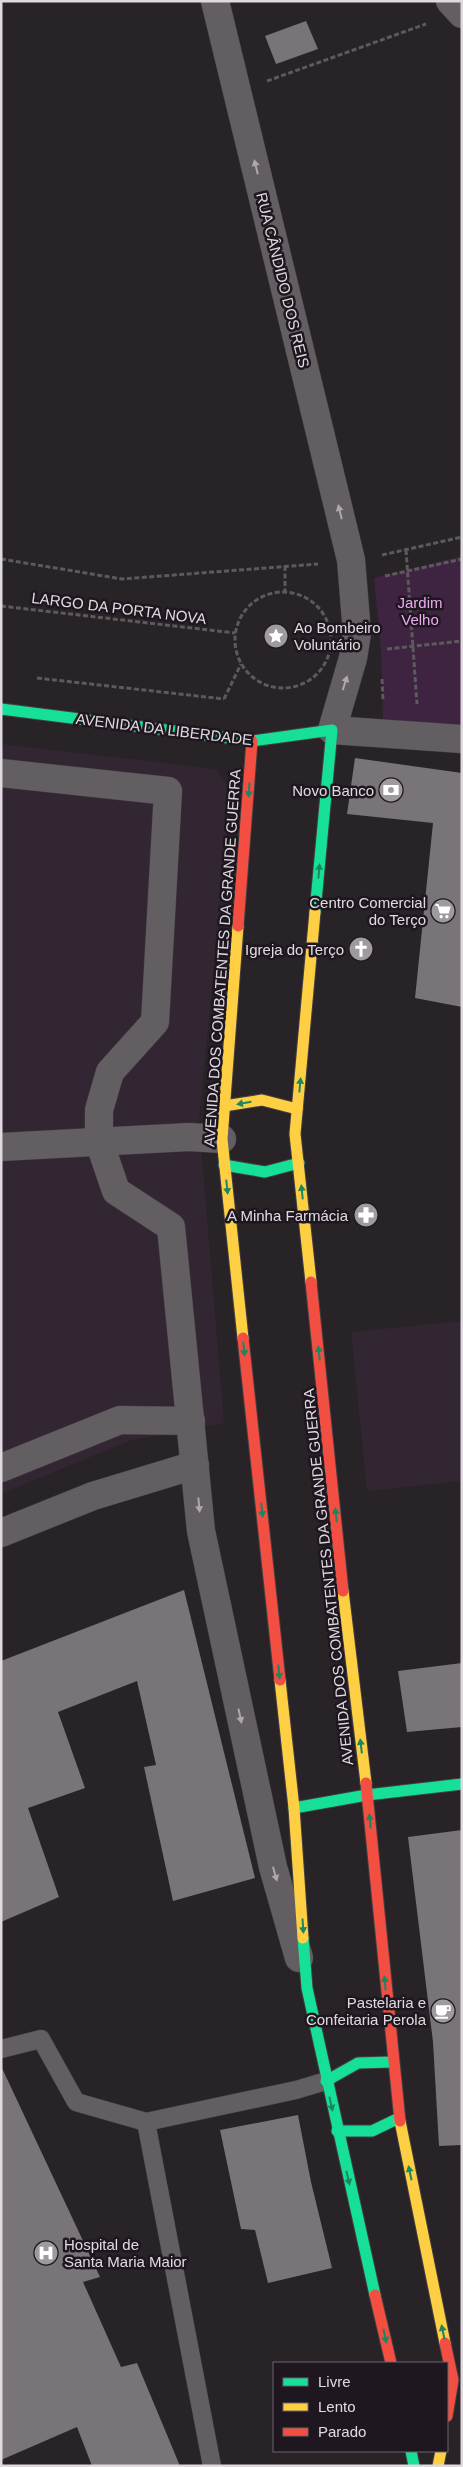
<svg xmlns="http://www.w3.org/2000/svg" width="463" height="2467" font-family="Arial,sans-serif">
<style>
.built{fill:#322632}
.green{fill:#3f2441}
.building{fill:#787478}
.lines{fill:none;stroke-linecap:round;stroke-linejoin:round}
.lane-casing{stroke:#423e42;stroke-width:19}
.street-casing{stroke:#423e42;stroke-width:29}
.fast-casing{stroke:#423e42;stroke-width:13}
.slow-casing{stroke:#423e42;stroke-width:13}
.jam-casing{stroke:#423e42;stroke-width:13}
.path{stroke:#5d5a5d;stroke-width:3;stroke-dasharray:5 2.5;stroke-linecap:butt}
.lane{stroke:#625e62;stroke-width:18}
.street{stroke:#625e62;stroke-width:28}
.fast{stroke:#16e098;stroke-width:11}
.slow{stroke:#ffcf43;stroke-width:11}
.jam{stroke:#f24e42;stroke-width:11}
.oneway{fill:#aea8ae}
.oneway2{fill:#1a8662}
.labels{text-anchor:middle;dominant-baseline:central;stroke-width:5;stroke-linejoin:round;paint-order:stroke}
.street-label{font-size:15px;fill:#e0dae0;stroke:#1f1720}
.park-label{font-size:15px;fill:#eeaaf1;stroke:#1f1720}
.poi-label{font-size:15px;fill:#e0dae0;stroke:#1f1720;text-anchor:end}
</style>
<rect width="100%" height="100%" fill="#272327"/>
<g class="built">
<polygon points="1,744 216,769 231,790 199,1122 224,1423 129,1441 1,1494"/>
<polygon points="462,1321 462,1481 367,1491 351,1332"/>
</g>
<polygon class="green" points="462,556 462,727 383,724 381,649 374,578"/>
<g class="building">
<polygon points="306,21 318,49 276,64 265,36"/>
<polygon points="355,758 462,773 462,1007 415,998 433,823 347,814"/>
<polygon points="184,1590 255,1878 173,1901 144,1767 156,1765 137,1681 58,1712 85,1788 28,1808 59,1897 1,1922 1,1661"/>
<polygon points="462,1663 462,1727 407,1732 398,1671"/>
<polygon points="462,1830 462,2145 439,2146 433,2042 408,1837"/>
<polygon points="1,2066 100,2277 83,2282 121,2367 137,2363 180,2466 92,2466 77,2427 1,2460"/>
<polygon points="298,2115 311,2182 332,2268 268,2283 255,2230 241,2229 220,2130"/>
</g>
<g class="lines">
<defs>
<g id="lane">
<polyline points="1,2049 41,2039 76,2102 146,2122 296,2090 326,2081"/>
<polyline points="146,2122 212,2466"/>
</g>
<g id="street">
<polyline points="215,1 351,560 357,633 353,658 332,730 462,739"/>
<polyline points="450,1 462,14"/>
<polyline points="1,773 168,791 155,1022 110,1072 99,1110 99,1141 116,1191 171,1227 201,1531 273,1867 299,1958"/>
<polyline points="1,1147 189,1137 222,1139"/>
<polyline points="1,1468 120,1420 191,1421"/>
<polyline points="1,1533 93,1496 195,1465"/>
</g>
<g id="fast">
<polyline points="1,709 252,741 332,730 315,912"/>
<polyline points="224,1165 265,1172 299,1163"/>
<polyline points="294,1808 367,1795 462,1784"/>
<polyline points="303,1938 307,1988 375,2295"/>
<polyline points="326,2081 358,2063 392,2062"/>
<polyline points="337,2131 372,2131 399,2118"/>
<polyline points="411,2451 414,2466"/>
</g>
<g id="slow">
<polyline points="238,926 222,1139 243,1338"/>
<polyline points="224,1106 262,1100 297,1109"/>
<polyline points="311,1282 295,1134 315,912"/>
<polyline points="343,1591 366,1783"/>
<polyline points="280,1680 294,1808 303,1938"/>
<polyline points="400,2121 445,2343"/>
<polyline points="438,2466 441,2451"/>
</g>
<g id="jam">
<polyline points="238,926 252,741"/>
<polyline points="311,1282 343,1591"/>
<polyline points="243,1338 280,1680"/>
<polyline points="366,1783 400,2121"/>
<polyline points="375,2295 391,2363"/>
<polyline points="445,2343 453,2380 447,2416"/>
</g>
</defs>
<use href="#lane" class="lane-casing"/>
<use href="#street" class="street-casing"/>
<use href="#fast" class="fast-casing"/>
<use href="#slow" class="slow-casing"/>
<use href="#jam" class="jam-casing"/>
<g class="path">
<polyline points="267,81 426,24"/>
<polyline points="406,550 417,704"/>
<polyline points="382,555 462,537"/>
<polyline points="1,559 122,579 318,564"/>
<polyline points="285,566 285,591"/>
<polyline points="385,576 462,559"/>
<circle cx="283" cy="640" r="48"/>
<polyline points="1,606 235,633"/>
<polyline points="387,649 462,641"/>
<polyline points="37,678 224,699"/>
<polyline points="382,679 383,701"/>
<polyline points="224,699 241,664"/>
</g>
<use href="#lane" class="lane"/>
<use href="#street" class="street"/>
<use href="#fast" class="fast"/>
<use href="#slow" class="slow"/>
<use href="#jam" class="jam"/>
</g>
<defs><path id="oneway-solid" d="M-6-.8H1V-3.2L6.5 0L1 3.2V.8H-6Z" transform="scale(1.25)"/></defs>
<g class="oneway">
<use href="#oneway-solid" transform="translate(256 167) rotate(-104)"/>
<use href="#oneway-solid" transform="translate(340 512) rotate(-104)"/>
<use href="#oneway-solid" transform="translate(345 683) rotate(-72)"/>
<use href="#oneway-solid" transform="translate(199 1505) rotate(85)"/>
<use href="#oneway-solid" transform="translate(240 1716) rotate(78)"/>
<use href="#oneway-solid" transform="translate(275 1874) rotate(74)"/>
</g>
<g class="oneway2">
<use href="#oneway-solid" transform="translate(249 790) rotate(94)"/>
<use href="#oneway-solid" transform="translate(319 871) rotate(-85)"/>
<use href="#oneway-solid" transform="translate(300 1085) rotate(-85)"/>
<use href="#oneway-solid" transform="translate(244 1103) rotate(170)"/>
<use href="#oneway-solid" transform="translate(227 1187) rotate(84)"/>
<use href="#oneway-solid" transform="translate(302 1192) rotate(-96)"/>
<use href="#oneway-solid" transform="translate(244 1349) rotate(84)"/>
<use href="#oneway-solid" transform="translate(319 1353) rotate(-96)"/>
<use href="#oneway-solid" transform="translate(262 1510) rotate(84)"/>
<use href="#oneway-solid" transform="translate(336 1515) rotate(-96)"/>
<use href="#oneway-solid" transform="translate(279 1672) rotate(84)"/>
<use href="#oneway-solid" transform="translate(361 1746) rotate(-97)"/>
<use href="#oneway-solid" transform="translate(370 1821) rotate(-95)"/>
<use href="#oneway-solid" transform="translate(303 1926) rotate(86)"/>
<use href="#oneway-solid" transform="translate(385 1983) rotate(-95)"/>
<use href="#oneway-solid" transform="translate(331 2104) rotate(77)"/>
<use href="#oneway-solid" transform="translate(410 2173) rotate(-102)"/>
<use href="#oneway-solid" transform="translate(348 2178) rotate(77)"/>
<use href="#oneway-solid" transform="translate(443 2332) rotate(-102)"/>
<use href="#oneway-solid" transform="translate(385 2336) rotate(77)"/>
</g>
<defs>
<symbol id="sight-disc" viewBox="-11 -11 22 22"><circle r="9.5" fill="#9f9a9f" stroke="#1f1720"/><path d="M0-6L1.8-2.2L6-1.7L2.9 1.2L3.7 5.4L0 3.3L-3.7 5.4L-2.9 1.2L-6-1.7L-1.8-2.2Z" fill="#fff"/></symbol>
<symbol id="bank-disc" viewBox="-11 -11 22 22"><circle r="9.5" fill="#9f9a9f" stroke="#1f1720"/><path d="M-6-4H6V4H-6ZM0-2.3a2.3 2.3 0 1 0 0 4.6a2.3 2.3 0 1 0 0-4.6Z" fill="#fff"/></symbol>
<symbol id="supermarket-disc" viewBox="-11 -11 22 22"><circle r="9.5" fill="#9f9a9f" stroke="#1f1720"/><path d="M-6-5.5h2.5l.6 2H6L4.5 2H-2.5L-4.4-4H-6ZM-1.5 3.2a1.3 1.3 0 1 0 .1 0ZM3 3.2a1.3 1.3 0 1 0 .1 0Z" fill="#fff"/></symbol>
<symbol id="church-disc" viewBox="-11 -11 22 22"><circle r="9.5" fill="#9f9a9f" stroke="#1f1720"/><path d="M-1.2-6h2.4v3.5h3.3v2.4h-3.3V6h-2.4V-.1h-3.3v-2.4h3.3Z" fill="#fff"/></symbol>
<symbol id="pharmacy-disc" viewBox="-11 -11 22 22"><circle r="9.5" fill="#9f9a9f" stroke="#1f1720"/><path d="M-2-6h4v4h4v4h-4v4h-4v-4h-4v-4h4Z" fill="#fff"/></symbol>
<symbol id="cafe-disc" viewBox="-11 -11 22 22"><circle r="9.5" fill="#9f9a9f" stroke="#1f1720"/><path d="M-5.5-4.5H6V0H3Q3 3.5 0 3.5H-2.5Q-5.5 3.5-5.5 0ZM3-3.2v2h1.7v-2ZM-6 4.5H4V6H-6Z" fill="#fff"/></symbol>
<symbol id="hospital-disc" viewBox="-11 -11 22 22"><circle r="9.5" fill="#9f9a9f" stroke="#1f1720"/><path d="M-5-5h3v3.5h4V-5h3V5h-3V1.5h-4V5h-3Z" fill="#fff"/></symbol>
</defs>
<g fill-rule="evenodd">
<use href="#sight-disc" x="262" y="622" width="28" height="28"/>
<use href="#bank-disc" x="377" y="776" width="28" height="28"/>
<use href="#supermarket-disc" x="429" y="897" width="28" height="28"/>
<use href="#church-disc" x="347" y="935" width="28" height="28"/>
<use href="#pharmacy-disc" x="352" y="1201" width="28" height="28"/>
<use href="#cafe-disc" x="429" y="1997" width="28" height="28"/>
<use href="#hospital-disc" x="32" y="2239" width="28" height="28"/>
</g>
<g class="labels">
<g class="street-label">
<text transform="translate(283 280) rotate(76)">RUA CÂNDIDO DOS REIS</text>
<text transform="translate(119 608) rotate(7)">LARGO DA PORTA NOVA</text>
<text transform="translate(164 729) rotate(7)">AVENIDA DA LIBERDADE</text>
<text transform="translate(222 958) rotate(-86)">AVENIDA DOS COMBATENTES DA GRANDE GUERRA</text>
<text transform="translate(328 1577) rotate(-96)">AVENIDA DOS COMBATENTES DA GRANDE GUERRA</text>
</g>
<g class="park-label">
<text x="420" y="602">Jardim<tspan x="420" dy="17">Velho</tspan></text>
</g>
<g class="poi-label">
<text x="294" y="627" text-anchor="start">Ao Bombeiro<tspan x="294" dy="17">Voluntário</tspan></text>
<text x="374" y="790">Novo Banco</text>
<text x="426" y="902">Centro Comercial<tspan x="426" dy="17">do Terço</tspan></text>
<text x="344" y="949">Igreja do Terço</text>
<text x="348" y="1215">A Minha Farmácia</text>
<text x="426" y="2002">Pastelaria e<tspan x="426" dy="17">Confeitaria Perola</tspan></text>
<text x="64" y="2244" text-anchor="start">Hospital de<tspan x="64" dy="17">Santa Maria Maior</tspan></text>
</g>
</g>
<rect width="463" height="2467" fill="none" stroke="#e0dae0" stroke-width="5"/>
<rect x="273" y="2362" width="175" height="90" fill="#1f1720" stroke="#6c656d"/>
<rect x="283" y="2378" width="25" height="8" fill="#16e098" stroke="#6c656d"/>
<text x="318" y="2387" font-size="15" fill="#e0dae0">Livre</text>
<rect x="283" y="2403" width="25" height="8" fill="#ffcf43" stroke="#6c656d"/>
<text x="318" y="2412" font-size="15" fill="#e0dae0">Lento</text>
<rect x="283" y="2428" width="25" height="8" fill="#f24e42" stroke="#6c656d"/>
<text x="318" y="2437" font-size="15" fill="#e0dae0">Parado</text>
</svg>
